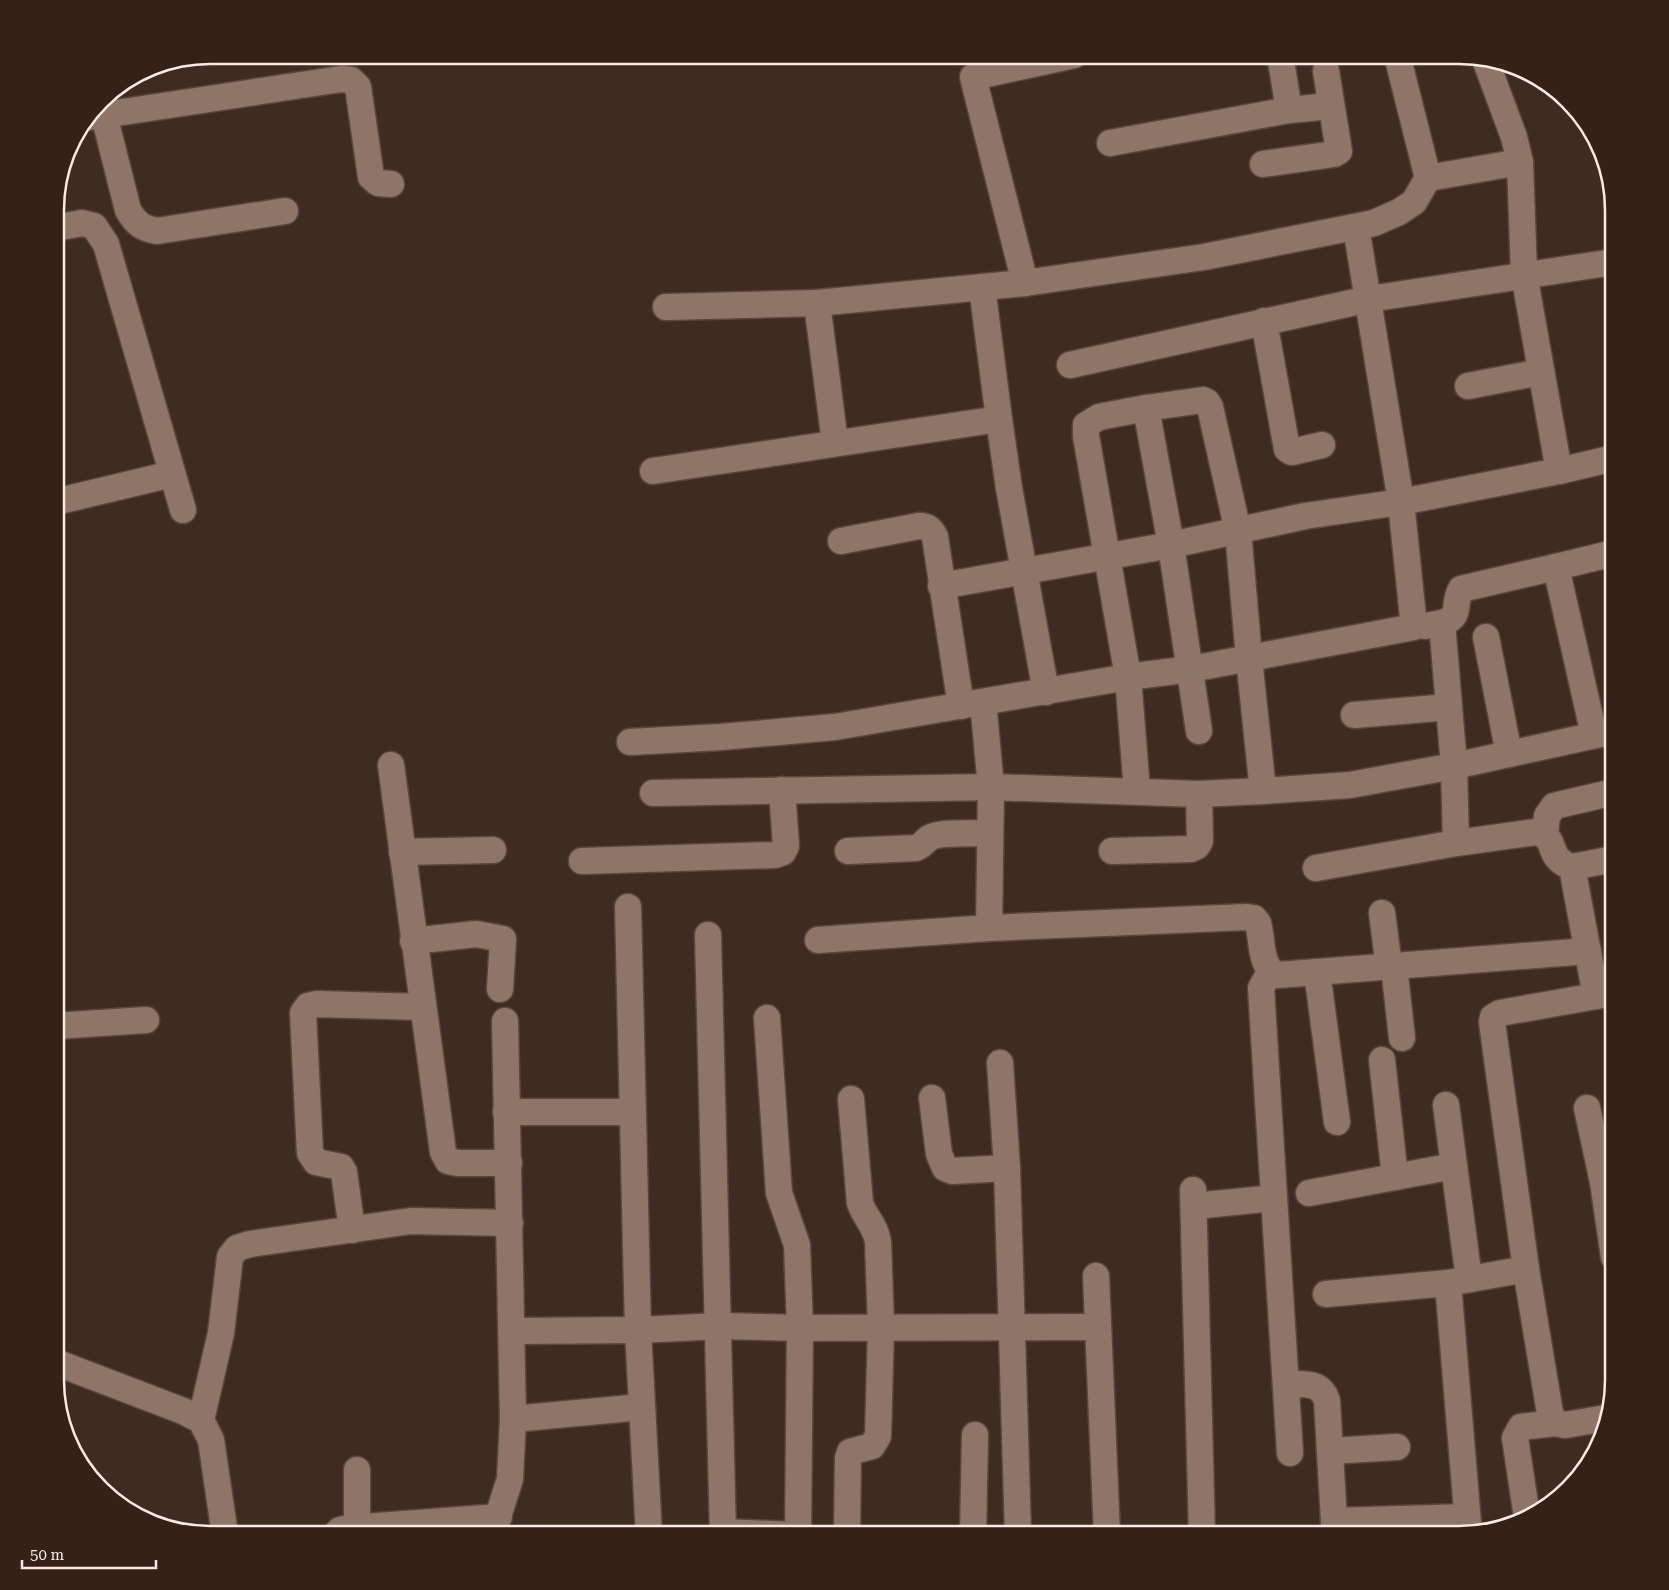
<svg xmlns="http://www.w3.org/2000/svg" width="1669" height="1590" font-family="'Roboto Serif',serif">
<style>
.lines{fill:none;stroke-linecap:round;stroke-linejoin:round}
.minor-casing{stroke:#59473d;stroke-width:29}
.minor{stroke:#8f7568;stroke-width:26}
.rim{fill:none;stroke:#f9eae3;stroke-width:2.5}
</style>
<rect width="100%" height="100%" fill="#402b20"/>
<g class="lines">
<defs>
<g id="minor">
<polyline points="1280,55 1289,110"/>
<polyline points="1397,55 1428,178 1520,162 1514,137 1485,59"/>
<path d="M104,115l24,95c8,14 14,18 29,21l128,-20"/>
<polyline points="90,117 341,79 351,80 358,87 371,177 378,183 391,184"/>
<polyline points="1110,143 1289,110 1331,106"/>
<polyline points="1263,164 1334,154 1339,151 1326,71"/>
<polyline points="55,228 82,223 94,226 106,244 183,510"/>
<polyline points="1025,283 1204,257 1374,223 1399,212 1414,202 1428,178"/>
<polyline points="982,287 999,419"/>
<polyline points="666,307 817,303"/>
<polyline points="1264,321 1287,449 1292,452 1322,445"/>
<polyline points="1070,365 1369,299 1614,262"/>
<polyline points="1468,386 1541,372"/>
<polyline points="835,443 817,303 1025,283 973,77 1074,55"/>
<polyline points="653,471 999,419 1009,488 1046,692"/>
<polyline points="1559,471 1614,458"/>
<polyline points="55,502 172,474"/>
<path d="M841,541l78,-15c9,0 12,3 16,11l26,169"/>
<polyline points="1556,567 1614,553"/>
<polyline points="941,586 1171,545 1305,516 1401,502 1559,471 1524,274 1520,162"/>
<path d="M1442,623c21,-7 10,-18 19,-34l95,-22 38,168"/>
<polyline points="1425,626 1442,623 1454,766 1456,843"/>
<polyline points="1486,637 1509,754"/>
<polyline points="983,702 991,787 989,928"/>
<polyline points="1354,715 1449,707"/>
<polyline points="1199,731 1171,545 1146,408 1203,400 1207,402 1210,407 1238,531 1249,658 1263,791"/>
<polyline points="630,742 721,737 835,727 1128,677 1191,669 1414,627 1401,502 1356,227"/>
<polyline points="391,765 443,1152 448,1161 458,1163 509,1163"/>
<polyline points="1137,791 1128,677 1086,436 1086,425 1099,417 1146,408"/>
<polyline points="653,793 991,787 1199,794 1263,791 1350,785 1454,766 1614,731"/>
<polyline points="1545,834 1547,816 1554,806 1614,792"/>
<path d="M848,851l68,-3c6,-2 8,-6 13,-10 11,-7 47,-4 61,-5"/>
<polyline points="1112,851 1191,849 1197,846 1200,841 1199,794"/>
<polyline points="402,852 493,850"/>
<polyline points="582,861 775,855 783,852 786,846 782,790"/>
<path d="M1316,868l140,-25 80,-11c24,6 8,26 36,35"/>
<polyline points="628,907 638,1330 649,1535"/>
<polyline points="1382,913 1389,967"/>
<polyline points="708,935 723,1535"/>
<path d="M818,940l171,-12 258,-11 7,1 4,5c5,17 1,45 20,52l310,-24"/>
<polyline points="413,941 476,934 503,939 500,989"/>
<polyline points="1394,966 1402,1038"/>
<polyline points="1270,972 1261,988 1290,1453"/>
<polyline points="1317,972 1337,1122"/>
<polyline points="1613,993 1596,996 1572,867 1614,859"/>
<polyline points="767,1018 779,1193 797,1245 800,1328 798,1535"/>
<polyline points="55,1026 146,1020"/>
<polyline points="1382,1060 1395,1177"/>
<polyline points="1000,1063 1007,1168 1018,1535"/>
<polyline points="932,1098 939,1154 945,1168 952,1171 1007,1168"/>
<polyline points="1446,1105 1469,1279"/>
<polyline points="1587,1108 1603,1182 1614,1257"/>
<polyline points="506,1112 632,1112"/>
<polyline points="1193,1190 1202,1535"/>
<polyline points="1309,1193 1454,1166"/>
<polyline points="1194,1206 1274,1198"/>
<polyline points="352,1230 344,1172 341,1167 316,1162 310,1153 303,1013 308,1006 317,1004 422,1007"/>
<polyline points="1526,1269 1492,1022 1493,1017 1500,1013 1596,996"/>
<polyline points="1096,1276 1107,1535"/>
<polyline points="1326,1294 1448,1283"/>
<polyline points="512,1331 638,1330 720,1326 800,1328 1098,1327"/>
<polyline points="55,1362 183,1411 201,1420 211,1440 225,1535"/>
<path d="M1286,1384c18,0 35,-3 41,17l7,120"/>
<polyline points="513,1419 642,1407"/>
<polyline points="201,1420 221,1333 230,1257 237,1248 250,1244 411,1221 510,1223"/>
<polyline points="1330,1451 1397,1447"/>
<polyline points="357,1470 357,1527"/>
<polyline points="1527,1517 1515,1438 1521,1427 1555,1423"/>
<polyline points="723,1532 798,1535"/>
<polyline points="335,1535 340,1530 350,1528 499,1517"/>
<polyline points="492,1535 510,1479 513,1419 505,1021"/>
<path d="M847,1535l1,-77 2,-6 22,-6 6,-10 3,-109 -3,-85c-2,-16 -13,-24 -18,-39l-9,-104"/>
<polyline points="973,1535 975,1435"/>
<polyline points="1334,1535 1334,1521 1466,1517"/>
<polyline points="1469,1535 1448,1283 1526,1269 1550,1413 1555,1423 1565,1425 1606,1418"/>
</g>
</defs>
<use href="#minor" class="minor-casing"/>
<use href="#minor" class="minor"/>
</g>
<path d="M0 0H1669V1590H0ZM210 64H1459A146 146 0 0 1 1605 210V1380A146 146 0 0 1 1459 1526H210A146 146 0 0 1 64 1380V210A146 146 0 0 1 210 64Z" fill="#362116" fill-rule="evenodd"/>
<path class="rim" d="M210 64H1459A146 146 0 0 1 1605 210V1380A146 146 0 0 1 1459 1526H210A146 146 0 0 1 64 1380V210A146 146 0 0 1 210 64Z"/>
<path d="M22 1560v8h134v-8" fill="none" stroke="#f9eae3" stroke-width="2.5"/>
<text x="30" y="1560" font-size="15" fill="#f9eae3" stroke="#362116" stroke-width="4" paint-order="stroke">50 m</text>
</svg>
